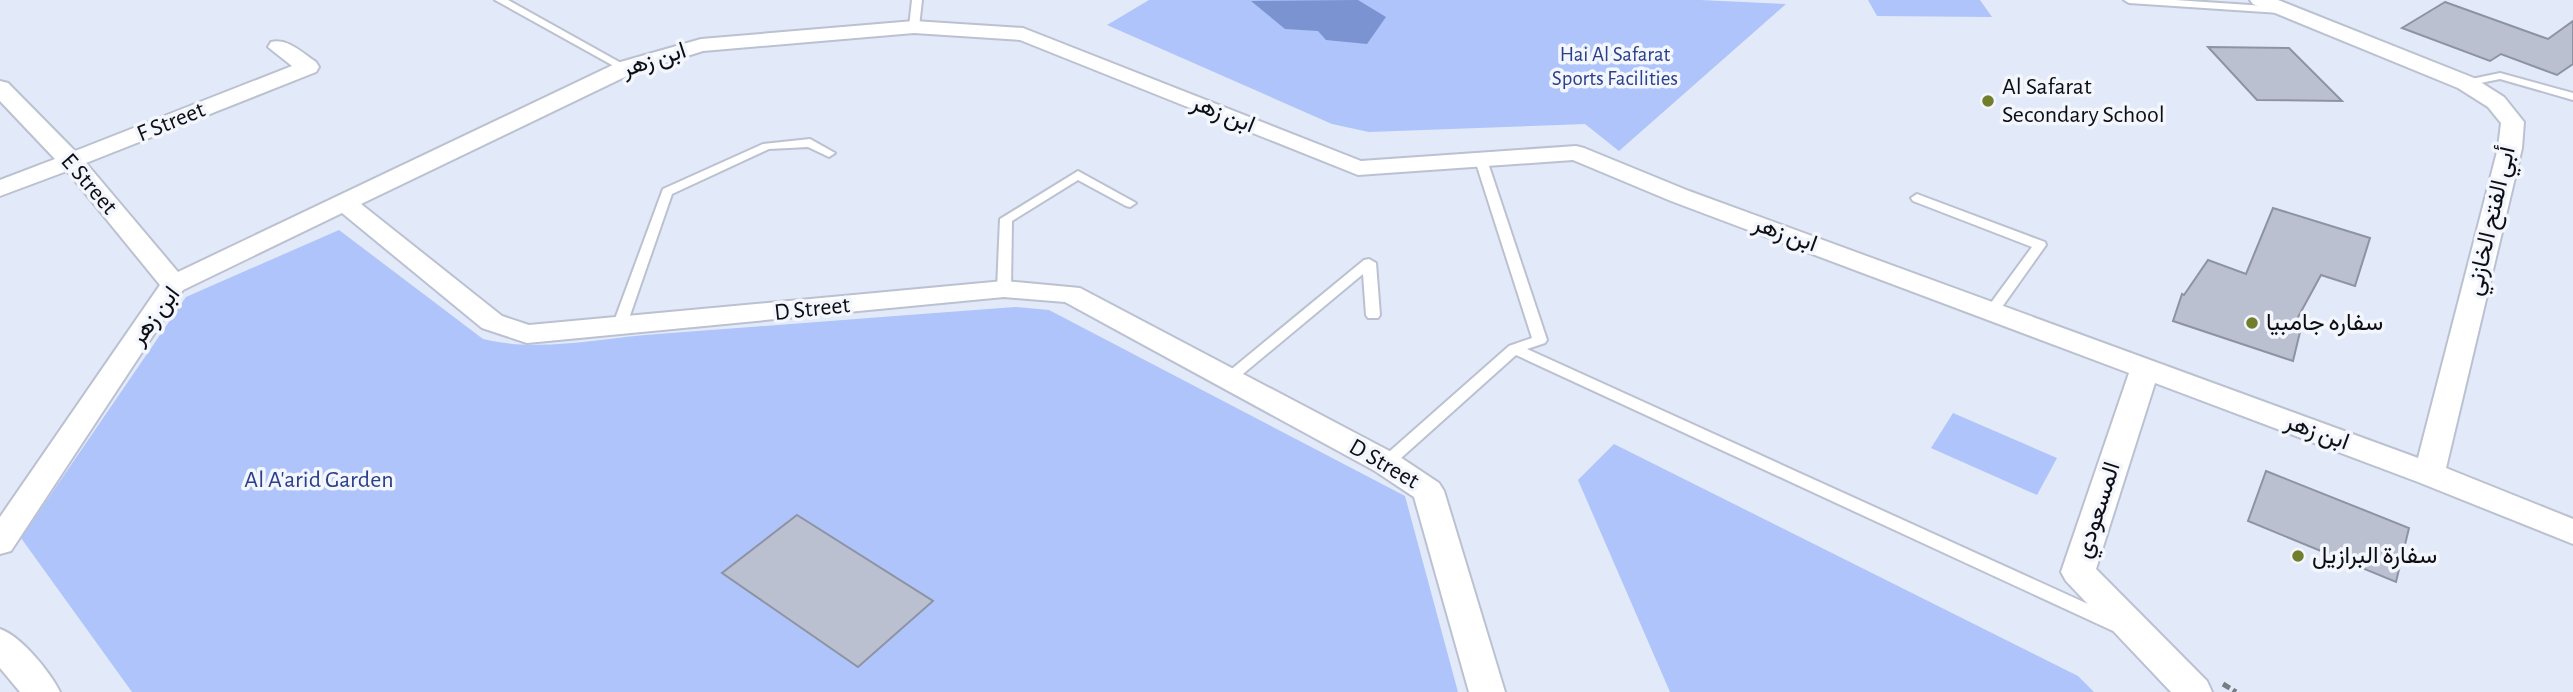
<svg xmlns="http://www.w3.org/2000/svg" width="2573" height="692" font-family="'Alegreya Sans',Vazirmatn,sans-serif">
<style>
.green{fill:#aec4fa}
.water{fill:#7c93d2}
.building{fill:#bac0d0;stroke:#8d93a2;stroke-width:2}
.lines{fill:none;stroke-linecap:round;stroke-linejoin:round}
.service-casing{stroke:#bbc1d1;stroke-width:4}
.minor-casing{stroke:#bbc1d1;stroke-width:4}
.path{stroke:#777c86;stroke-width:5;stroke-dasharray:8 3.5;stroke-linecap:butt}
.service{fill:#fff;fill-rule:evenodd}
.minor{fill:#fff;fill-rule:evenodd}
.poi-dot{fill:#717e2c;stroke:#f4f6fd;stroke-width:2.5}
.labels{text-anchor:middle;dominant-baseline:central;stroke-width:7;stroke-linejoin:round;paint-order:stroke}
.far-park-label{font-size:21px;fill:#2b408b;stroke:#f4f6fd}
.street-label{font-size:24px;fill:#0c0e13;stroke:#f4f6fd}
.poi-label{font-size:24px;fill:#0c0e13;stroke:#f4f6fd;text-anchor:start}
.park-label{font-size:24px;fill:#2b408b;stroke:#f4f6fd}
</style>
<rect width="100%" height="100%" fill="#e2e9f9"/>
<g class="green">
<polygon points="1149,0 1700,0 1786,4 1619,151 1585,124 1369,132 1332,124 1107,25"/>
<polygon points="1868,0 1980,0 1992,17 1877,16"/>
<path d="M339,230l144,109c57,14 116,-1 175,-5 119,-9 238,-18 357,-27l34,3 356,186 53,196h-1326l-111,-154 165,-241z"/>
<polygon points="1953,413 2057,458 2037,495 1931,448"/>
<polygon points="1614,444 2078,676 2094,692 1670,692 1578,480"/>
</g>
<polygon class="water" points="1358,0 1386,17 1367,44 1326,40 1318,31 1285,29 1251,1"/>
<g class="building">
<polygon points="2445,2 2548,39 2573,21 2573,64 2557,75 2501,54 2490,61 2402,28"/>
<polygon points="2208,47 2289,48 2342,101 2257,100"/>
<polygon points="2273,208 2370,238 2355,286 2321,275 2291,330 2300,332 2293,361 2173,321 2182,294 2184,295 2208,260 2246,274"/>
<polygon points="2266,471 2409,528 2396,582 2248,521"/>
<polygon points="797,515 933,601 858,667 722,573"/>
</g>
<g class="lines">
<defs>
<g id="service">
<polygon points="495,0 508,0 630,68 629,70 621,70"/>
<polygon points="912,0 922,0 919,27 914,30 909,27"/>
<polygon points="2124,0 2175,0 2280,7 2285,10 2280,13 2129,3"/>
<polygon points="2500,73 2573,93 2573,100 2500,79 2466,86 2460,83 2462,81"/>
<polygon points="810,139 835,153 829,157 808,147 769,149 672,194 626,327 619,331 614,330 612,327 663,189 763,144"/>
<polygon points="1481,156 1487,160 1547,340 1545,343 1527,349 2123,620 2126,625 2123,630 2117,632 2111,630 1516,355 1391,467 1381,467 1378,463 1381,459 1509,346 1532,338 1475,160"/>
<polygon points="1078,171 1136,203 1130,207 1126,206 1078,180 1012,221 1011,289 1009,292 999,292 997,289 1000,219"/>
<polygon points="1917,194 2045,242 2046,245 1997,314 1992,315 1985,311 2032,247 1913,201 1911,198"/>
<polygon points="1369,259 1376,263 1380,315 1378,318 1368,318 1366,315 1363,274 1232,383 1222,383 1220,380 1222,377 1364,260"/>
</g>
<g id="minor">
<path d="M2250,0h28l196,78 30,19 20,25 -2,26 -76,320 127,51v25l-155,-62 -263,-99 -59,186 111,112 5,11h-41l-105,-111 -5,-9 68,-199 -458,-172 -98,-41 -215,15 -338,-135 -106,-7 -211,18 -70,22 -272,131 141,112 27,9 475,-44 76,7 317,167 42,28 5,8 61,201h-36l-55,-195 -39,-26 -310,-169 -61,-5 -477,46 -45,-15 -140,-115 -159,77 -172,261 -11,3v-37l160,-232 -93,-114 -67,25v-16l55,-21 -55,-58v-20l8,2 67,68 217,-85 -24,-19 3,-5c17,-4 31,11 45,20l3,5 -3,5 -230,91 92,109 439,-209 84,-24 213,-18 109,7 338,133 215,-15 8,2 105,43 729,267 80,-310 3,-25 -13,-16 -30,-19 -205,-84z"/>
<path d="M0,629c21,7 50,43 60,63h-40l-20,-24z"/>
</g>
</defs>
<use href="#service" class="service-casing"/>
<use href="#minor" class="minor-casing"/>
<polyline class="path" points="2223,684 2236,692"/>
<use href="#service" class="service"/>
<use href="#minor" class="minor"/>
</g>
<g class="poi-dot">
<circle cx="1988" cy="101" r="7"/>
<circle cx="2252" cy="323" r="7"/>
<circle cx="2298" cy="556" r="7"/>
</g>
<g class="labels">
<g class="far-park-label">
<text x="1615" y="54">Hai Al Safarat<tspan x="1615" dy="24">Sports Facilities</tspan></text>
</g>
<g class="street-label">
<text transform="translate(654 60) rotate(-18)">ابن زهر</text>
<text transform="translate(1223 114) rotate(22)">ابن زهر</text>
<text transform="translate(171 122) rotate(-22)">F Street</text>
<text transform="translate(89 184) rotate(49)">E Street</text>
<text transform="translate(2491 221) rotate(-77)">أبي الفتح الخازني</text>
<text transform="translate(1785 234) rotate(20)">ابن زهر</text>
<text transform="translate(812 309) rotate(-6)">D Street</text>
<text transform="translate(155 316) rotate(-53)">ابن زهر</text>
<text transform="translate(2317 432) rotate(20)">ابن زهر</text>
<text transform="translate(1384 464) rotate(30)">D Street</text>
<text transform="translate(2098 510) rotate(-72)">المسعودي</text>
</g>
<g class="poi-label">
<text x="2002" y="87">Al Safarat<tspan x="2002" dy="28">Secondary School</tspan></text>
<text x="2266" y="323">سفاره جامبيا</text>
<text x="2312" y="556">سفارة البرازيل</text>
</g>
<g class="park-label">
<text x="319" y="480">Al A'arid Garden</text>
</g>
</g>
</svg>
